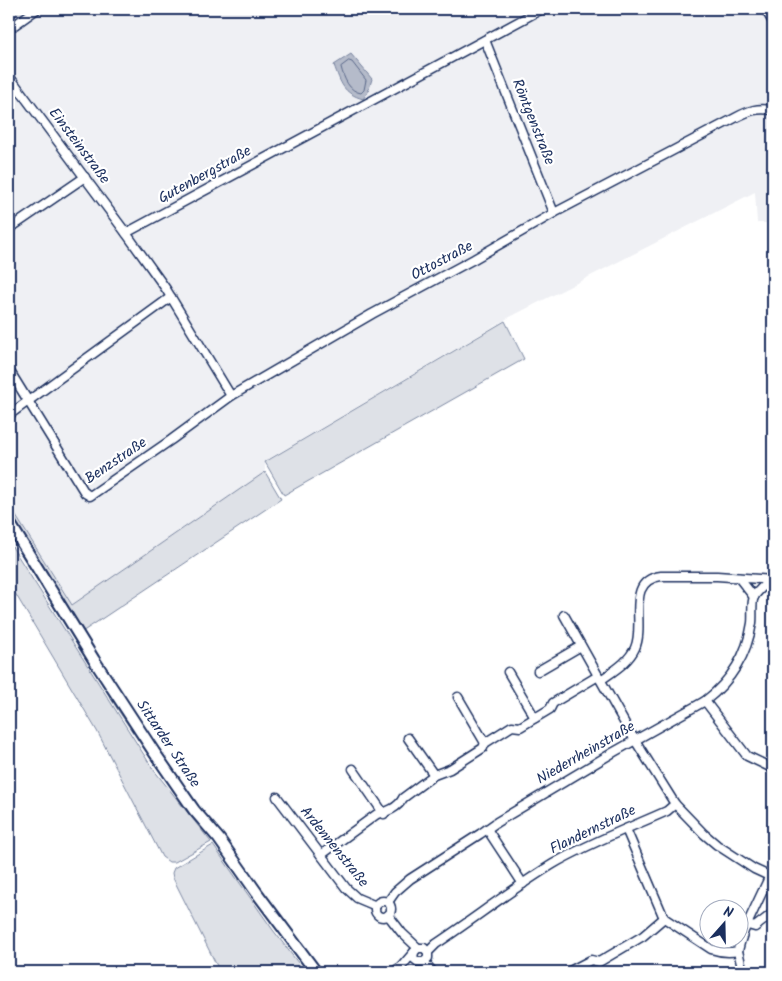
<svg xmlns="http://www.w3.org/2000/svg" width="782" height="981" font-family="Kalam,sans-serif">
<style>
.built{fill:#eff0f4}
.green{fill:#dee1e7;stroke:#7c88a2}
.water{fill:#b5bbca;stroke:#77839f}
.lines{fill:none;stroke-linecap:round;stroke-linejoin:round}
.shore{stroke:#596789;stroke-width:1}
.minor-casing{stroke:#1b2f5e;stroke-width:11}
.major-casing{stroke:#1b2f5e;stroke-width:14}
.minor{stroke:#fff;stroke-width:8}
.major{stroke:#fff;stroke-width:10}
.labels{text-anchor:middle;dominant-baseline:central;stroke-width:4.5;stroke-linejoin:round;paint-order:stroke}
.street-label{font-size:15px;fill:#1b2f5e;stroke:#fff}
</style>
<rect width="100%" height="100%" fill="#fff"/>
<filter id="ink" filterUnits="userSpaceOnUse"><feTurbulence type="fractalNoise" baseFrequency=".02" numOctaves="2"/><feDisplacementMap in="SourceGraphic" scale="10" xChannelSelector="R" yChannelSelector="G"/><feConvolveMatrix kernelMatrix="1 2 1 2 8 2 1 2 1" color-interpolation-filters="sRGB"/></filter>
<g filter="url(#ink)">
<polygon class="built" points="43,9 773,9 773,223 757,223 755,192 508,318 265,461 265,472 72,605 9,505 9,33"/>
<g class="green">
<polygon points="9,9 31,9 9,24"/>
<polygon points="505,321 524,359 284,495 265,462"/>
<polygon points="265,472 281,499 82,632 9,517 9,505 72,605"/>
<polygon points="9,531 124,715 162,770 209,835 146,752 118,710 9,535"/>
<polygon points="9,542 153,769 211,842 175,862 169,862 162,857 97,731 9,583"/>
<polygon points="217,843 276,927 293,948 292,950 215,844"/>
<polygon points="213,845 273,930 305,972 220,972 173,878 172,873 174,868"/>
</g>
<path class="water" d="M351,54l21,25 -4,13 -5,7c-20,-6 -22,-15 -29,-34z"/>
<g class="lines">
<path class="shore" d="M349,61l3,1 14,18 -2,10 -3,3c-12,-2 -17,-14 -20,-26z"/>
<defs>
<g id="minor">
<polyline points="765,9 773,22"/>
<polyline points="9,29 37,9"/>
<polyline points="485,40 554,213"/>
<path d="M9,76l117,157 40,56 65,107 141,-82 102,-55 80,-46 181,-95c15,-8 21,-10 38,-8"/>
<polyline points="9,229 85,177"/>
<polyline points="126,233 542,9"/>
<polyline points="9,370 85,493 90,496 171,440 231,396"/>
<polyline points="9,415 171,297"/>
<polyline points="739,578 754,597"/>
<polyline points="564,615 628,729 675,804 704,834 717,845 754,869 769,876"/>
<polyline points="538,671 581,646"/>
<polyline points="508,672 535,718"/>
<path d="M601,680c12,-9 27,-17 34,-32 11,-24 -11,-67 26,-72h56l56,4"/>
<polyline points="458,697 485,743"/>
<polyline points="705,701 747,756 772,768"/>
<polyline points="408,738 434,775"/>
<polyline points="353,769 384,814"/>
<polyline points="277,797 346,888 357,898 376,906"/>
<polyline points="487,829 523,884"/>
<path d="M321,855l56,-41c9,-1 22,-7 26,-16l31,-23 16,-6 33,-21 2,-5 27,-17 8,1 30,-18 3,-6 45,-27"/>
<circle cx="383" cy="909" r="8"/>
<path d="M388,902l7,-10 15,-13 70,-45 17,-12 117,-70 91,-51c26,-20 42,-45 47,-78 1,-7 -1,-21 2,-26 3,-6 11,-12 16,-17"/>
<polyline points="388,915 402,933 418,948"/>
<path d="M664,918l47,31c9,3 17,4 27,2"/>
<polyline points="748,925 755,927 773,913"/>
<path d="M428,952l-4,-4h-6l-4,4 -1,6 5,4h6l4,-4v-6l8,-8c39,-26 76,-55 117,-80 36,-21 76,-36 114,-53l8,-7"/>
<polyline points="424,962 433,972"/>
<polyline points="393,972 401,967 414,952"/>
<polyline points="568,972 591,960 599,962 643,936 664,918 626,829"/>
<polyline points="743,972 738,951 740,943 744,931 773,869"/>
</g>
<polyline id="major" points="9,522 94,660 154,752 194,810 219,839 257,893 316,972"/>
</defs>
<use href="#minor" class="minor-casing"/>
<use href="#major" class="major-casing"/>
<use href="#minor" class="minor"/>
<use href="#major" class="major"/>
</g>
</g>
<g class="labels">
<g class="street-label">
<text transform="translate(533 122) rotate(68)">Röntgenstraße</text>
<text transform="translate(79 146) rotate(53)">Einsteinstraße</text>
<text transform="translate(205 175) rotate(-29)">Gutenbergstraße</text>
<text transform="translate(442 261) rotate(-28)">Ottostraße</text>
<text transform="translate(116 461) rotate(-34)">Benzstraße</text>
<text transform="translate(168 744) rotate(56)">Sittarder Straße</text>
<text transform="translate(586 753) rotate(-30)">Niederrheinstraße</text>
<text transform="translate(593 830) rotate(-26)">Flandernstraße</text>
<text transform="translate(334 847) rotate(51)">Ardennenstraße</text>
</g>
</g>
<rect width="782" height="981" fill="none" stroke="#fff" stroke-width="30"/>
<rect x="15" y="15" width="752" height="951" fill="none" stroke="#1b2f5e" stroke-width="2" filter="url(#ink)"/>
<g transform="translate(724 924) rotate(20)"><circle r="24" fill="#ffffff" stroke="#a4acbf"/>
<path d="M0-4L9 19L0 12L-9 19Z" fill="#1b2f5e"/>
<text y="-8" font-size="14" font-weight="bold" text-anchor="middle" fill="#1b2f5e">N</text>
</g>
</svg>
